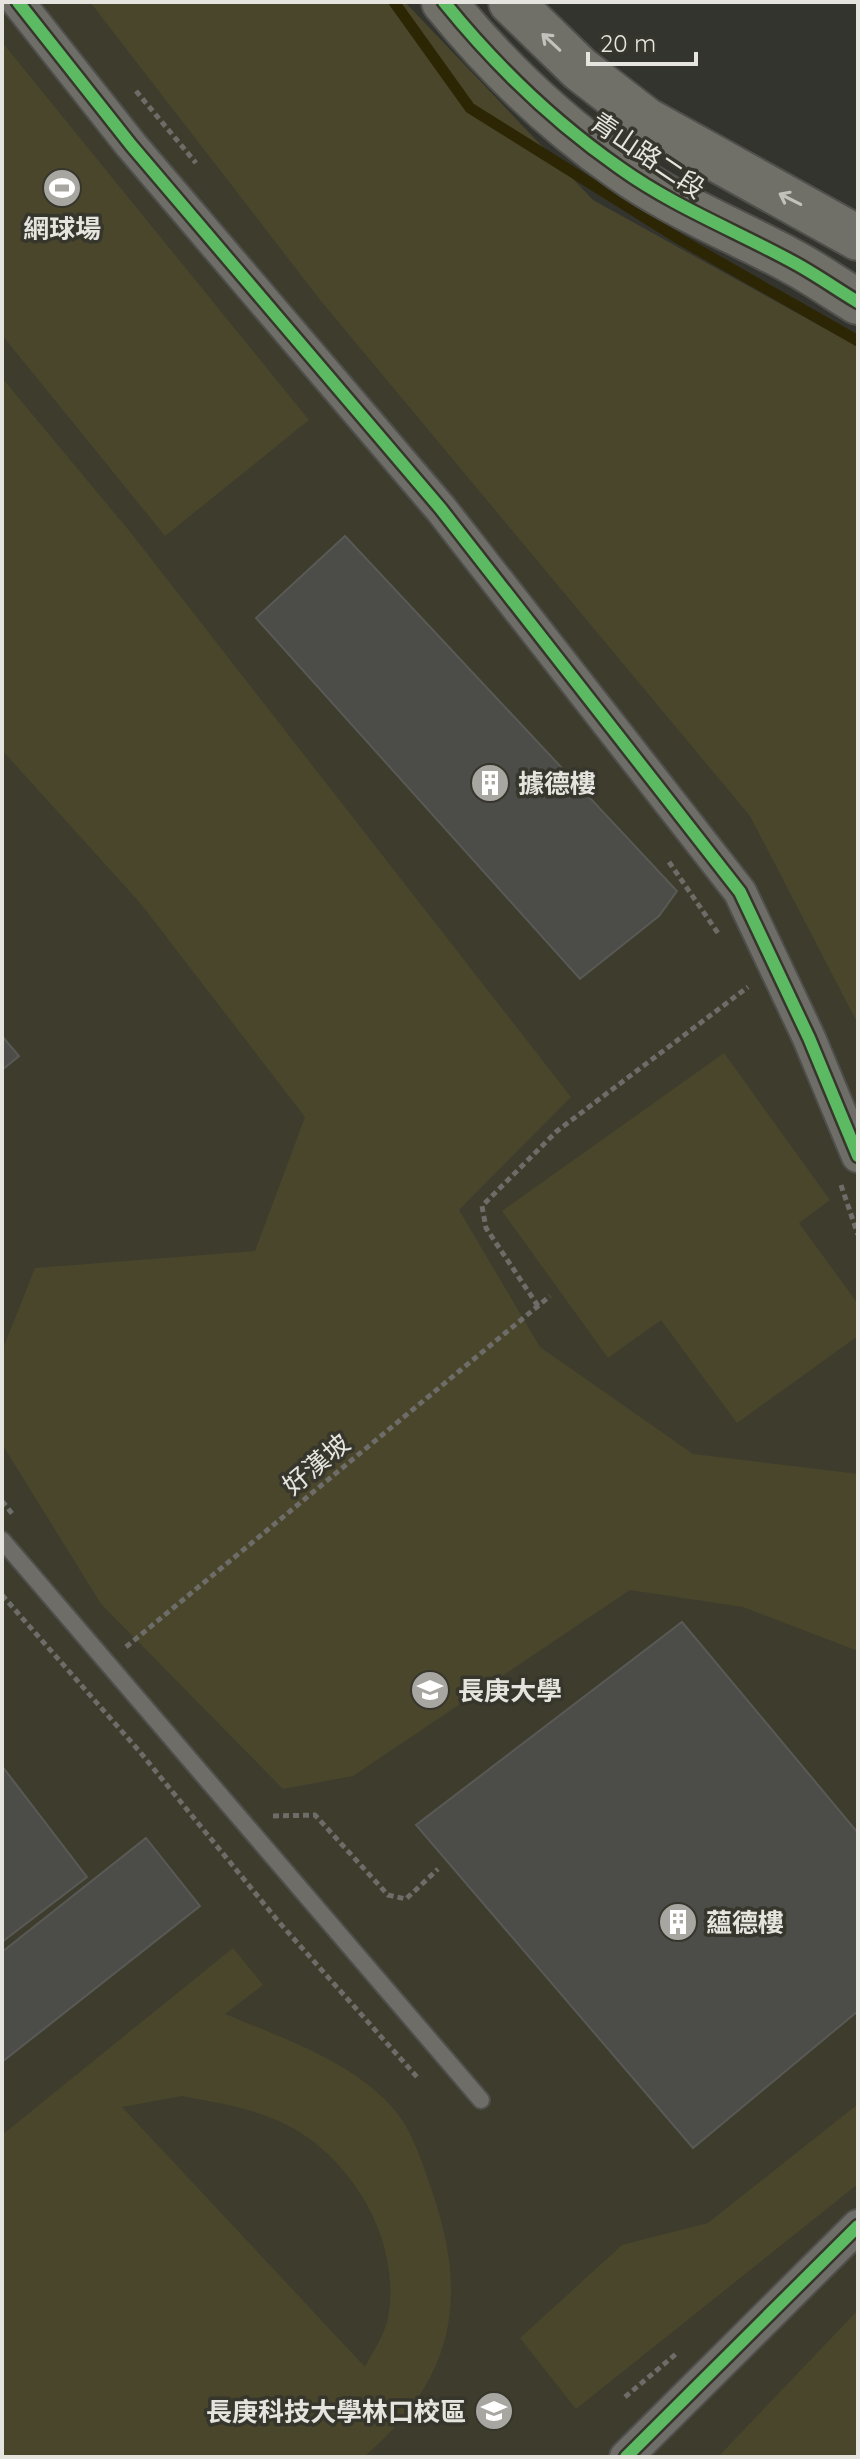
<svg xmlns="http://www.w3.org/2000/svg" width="860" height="2459" font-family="Quicksand,'Noto Sans TC',sans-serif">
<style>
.built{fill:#3e3c2c}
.green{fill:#4a462c;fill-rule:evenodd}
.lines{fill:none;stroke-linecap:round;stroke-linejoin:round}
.stream{stroke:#2d2604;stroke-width:11}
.building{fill:#4c4c48;stroke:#595955;stroke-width:2}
.lane-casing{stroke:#4f4f4c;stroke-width:20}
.street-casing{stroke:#4f4f4c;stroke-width:36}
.secondary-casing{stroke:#4f4f4c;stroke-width:48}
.path{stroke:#6d6c68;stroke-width:5;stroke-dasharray:6 4;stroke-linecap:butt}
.lane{stroke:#6e6d68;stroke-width:16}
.street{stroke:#6e6d68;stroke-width:32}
.secondary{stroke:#707069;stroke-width:44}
.cycleway-casing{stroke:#37362c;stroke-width:17}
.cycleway{stroke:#5cba63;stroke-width:12}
.oneway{stroke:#c2c1bb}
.labels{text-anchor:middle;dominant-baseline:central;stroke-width:7;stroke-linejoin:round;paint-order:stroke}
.street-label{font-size:26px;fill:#e5e4de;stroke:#37362c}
.poi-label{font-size:26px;font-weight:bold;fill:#e5e4de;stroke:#37362c;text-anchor:start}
</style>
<rect width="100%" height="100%" fill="#34342f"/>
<polygon class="built" points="2,2 106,2 792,859 858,1015 858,2431 831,2457 2,2457"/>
<g class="green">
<polygon points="90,2 405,2 593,200 858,347 858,1024 750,816 321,301"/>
<polygon points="2,42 309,420 165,536 2,335"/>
<polygon points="2,378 131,533 571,1097 459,1210 540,1347 693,1454 858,1474 858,1651 743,1607 630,1590 353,1776 283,1789 101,1604 2,1444 2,1351 35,1268 255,1251 305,1117 141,904 2,750"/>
<polygon points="724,1053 830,1200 799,1223 858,1304 858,1336 737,1423 661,1320 608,1358 502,1211"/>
<path d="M233,1948l30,37 -38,29c57,24 133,49 172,99 16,20 27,54 35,78 38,110 21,189 -68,266h-362v-322zM182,2096c36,7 73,12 107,30 66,35 115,120 98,196 -4,15 -15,31 -22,45l-243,-260z"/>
<polygon points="858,2104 858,2184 576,2409 520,2338 622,2245 708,2223"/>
<polygon points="858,2310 858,2457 718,2457"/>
</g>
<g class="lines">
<polyline class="stream" points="394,2 470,108 681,240 858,341"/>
</g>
<g class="building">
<polygon points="345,536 677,891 659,916 580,979 256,618"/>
<polygon points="2,1036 19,1056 2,1070"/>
<polygon points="682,1622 858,1833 858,2011 693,2148 416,1825"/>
<polygon points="2,1766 87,1877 2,1942"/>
<polygon points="146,1838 200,1906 2,2062 2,1952"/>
</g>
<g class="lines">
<defs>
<polyline id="lane" points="2,1540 481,2100"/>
<g id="street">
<polyline points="18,2 131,145 441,509 740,892 809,1038 858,1156"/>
<polyline points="626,2457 858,2226"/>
</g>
<g id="secondary">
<path d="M444,2c51,63 110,120 176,166 53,38 114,62 171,93 23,12 45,28 67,41"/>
<polyline points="511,2 580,69 646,120 858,238"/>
</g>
</defs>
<use href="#lane" class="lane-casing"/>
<use href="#street" class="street-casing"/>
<use href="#secondary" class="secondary-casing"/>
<g class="path">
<polyline points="136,91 196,163"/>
<polyline points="669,862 720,936"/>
<polyline points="841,1185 858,1235"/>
<polyline points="538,1306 486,1228 482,1206 557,1131 748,987"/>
<polyline points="2,1501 14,1516"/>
<polyline points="2,1595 140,1752 278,1921 417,2077"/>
<polyline points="126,1647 550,1296"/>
<polyline points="273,1816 315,1815 388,1895 406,1899 438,1869"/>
<polyline points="625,2397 676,2354"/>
</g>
<use href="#lane" class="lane"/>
<use href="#street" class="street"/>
<use href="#secondary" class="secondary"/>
<defs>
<g id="cycleway">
<polyline points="18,2 131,145 441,509 740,892 809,1038 858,1156"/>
<path d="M444,2c51,63 110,120 176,166 53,38 114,62 171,93 23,12 45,28 67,41"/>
<polyline points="626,2457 858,2226"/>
</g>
</defs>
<use href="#cycleway" class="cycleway-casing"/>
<use href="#cycleway" class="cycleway"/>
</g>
<defs><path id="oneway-shaft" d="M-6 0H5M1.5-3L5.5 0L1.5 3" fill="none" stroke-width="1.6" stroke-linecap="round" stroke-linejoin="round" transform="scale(2)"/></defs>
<g class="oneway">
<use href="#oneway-shaft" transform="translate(551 42) rotate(-137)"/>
<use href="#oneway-shaft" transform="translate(790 199) rotate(-153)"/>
</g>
<defs>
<symbol id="stadium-disc" viewBox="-11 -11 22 22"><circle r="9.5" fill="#a7a6a1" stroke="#37362c"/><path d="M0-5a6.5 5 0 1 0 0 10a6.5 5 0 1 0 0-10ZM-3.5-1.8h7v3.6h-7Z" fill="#fff"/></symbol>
<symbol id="building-disc" viewBox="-11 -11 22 22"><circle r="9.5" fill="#a7a6a1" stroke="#37362c"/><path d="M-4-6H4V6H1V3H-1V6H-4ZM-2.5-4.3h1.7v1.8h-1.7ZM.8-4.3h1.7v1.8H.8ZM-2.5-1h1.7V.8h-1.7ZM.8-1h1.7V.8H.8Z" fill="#fff"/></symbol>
<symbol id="university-disc" viewBox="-11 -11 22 22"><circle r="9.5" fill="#a7a6a1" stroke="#37362c"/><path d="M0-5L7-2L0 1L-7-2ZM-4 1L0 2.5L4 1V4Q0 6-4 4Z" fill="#fff"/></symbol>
</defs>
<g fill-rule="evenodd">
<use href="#stadium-disc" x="40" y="166" width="44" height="44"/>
<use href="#building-disc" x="468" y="761" width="44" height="44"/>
<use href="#university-disc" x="408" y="1668" width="44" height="44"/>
<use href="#building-disc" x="656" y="1900" width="44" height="44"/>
<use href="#university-disc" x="472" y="2389" width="44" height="44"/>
</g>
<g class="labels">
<g class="street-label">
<text transform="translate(648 155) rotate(34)">青山路二段</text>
<text transform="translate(316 1464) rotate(-40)">好漢坡</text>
</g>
<g class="poi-label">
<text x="62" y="228" text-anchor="middle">網球場</text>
<text x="518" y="783">據德樓</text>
<text x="458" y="1690">長庚大學</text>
<text x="706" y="1922">蘊德樓</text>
<text x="466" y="2411" text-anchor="end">長庚科技大學林口校區</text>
</g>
</g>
<rect width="860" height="2459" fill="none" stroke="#e5e4de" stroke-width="8"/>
<path d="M588 52v12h108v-12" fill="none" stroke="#e5e4de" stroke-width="4"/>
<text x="600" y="52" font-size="24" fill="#e5e4de" stroke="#37362c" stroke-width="6" paint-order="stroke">20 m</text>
</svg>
